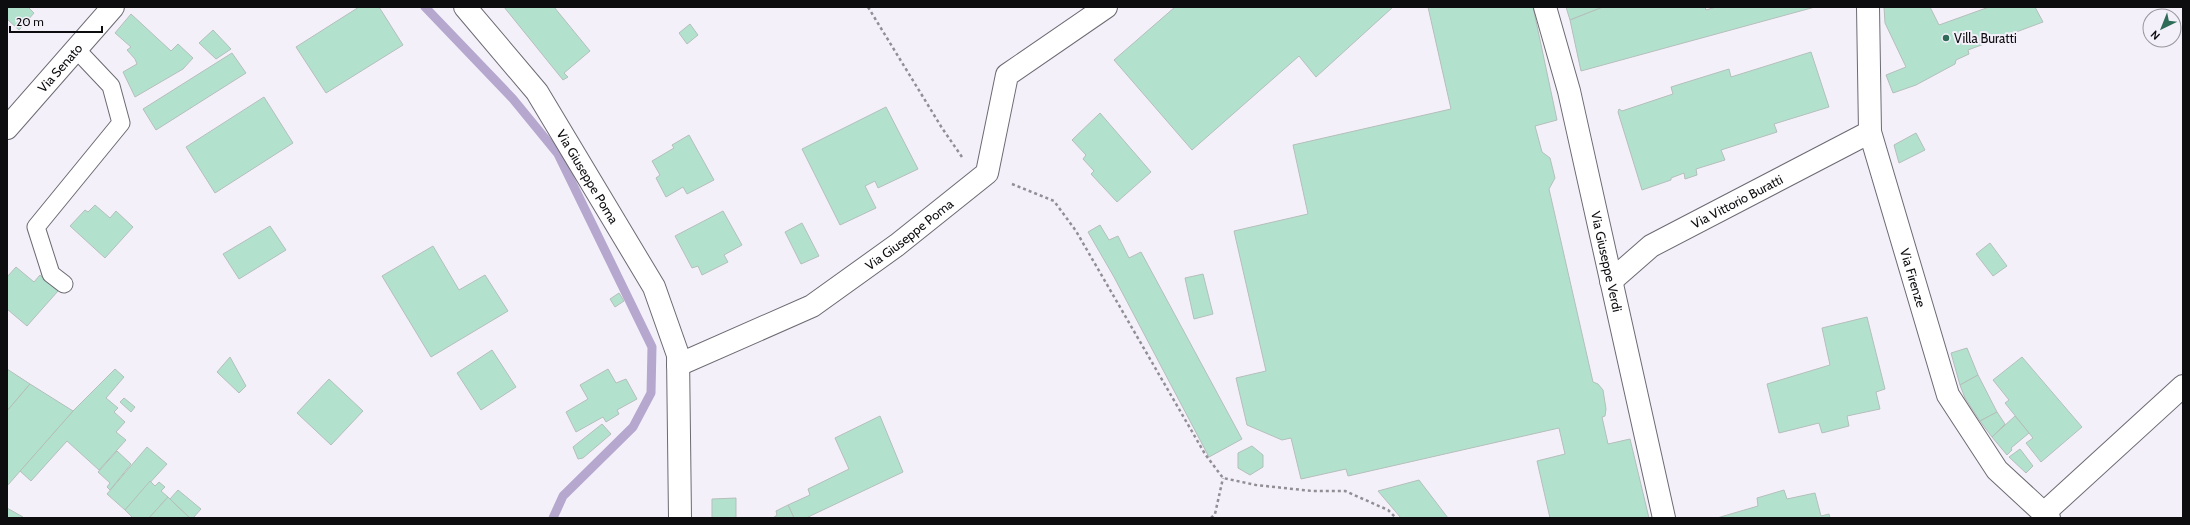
<svg xmlns="http://www.w3.org/2000/svg" width="2190" height="525" font-family="Cabin,sans-serif">
<style>
.lines{fill:none;stroke-linecap:round;stroke-linejoin:round}
.stream{stroke:#b5a7ce;stroke-width:9}
.building{fill:#b2e2ce;stroke:#b4bfba}
.service-casing{stroke:#6c6a72;stroke-width:19}
.minor-casing{stroke:#6c6a72;stroke-width:24}
.path{stroke:#918e95;stroke-width:2.5;stroke-dasharray:3 3;stroke-linecap:butt}
.service{stroke:#fff;stroke-width:17}
.minor{stroke:#fff;stroke-width:22}
.poi-dot{fill:#2f6c57;stroke:#f4f0fa;stroke-width:1.5}
.labels{text-anchor:middle;dominant-baseline:central;stroke-width:4;stroke-linejoin:round;paint-order:stroke}
.poi-label{font-size:13px;fill:#0d0c0f;stroke:#f4f0fa;text-anchor:start}
.street-label{font-size:13px;fill:#0d0c0f;stroke:#f4f0fa}
</style>
<rect width="100%" height="100%" fill="#f4f0fa"/>
<g class="lines">
<polyline class="stream" points="425,7 513,99 558,154 652,347 651,393 633,427 563,496 553,518"/>
</g>
<g class="building">
<polygon points="7,7 28,7 34,13 19,30 7,19"/>
<polygon points="359,7 379,7 403,45 326,93 296,47"/>
<polygon points="504,7 554,7 590,51 564,73 568,77 563,80"/>
<polygon points="1175,7 1393,7 1316,77 1299,56 1192,150 1114,60"/>
<polygon points="1428,7 1533,7 1557,120 1535,126 1542,152 1550,158 1555,178 1549,189 1593,382 1598,384 1603,390 1606,409 1605,416 1602,417 1608,444 1630,439 1649,518 1550,518 1537,461 1565,454 1559,428 1348,476 1346,469 1301,479 1291,438 1282,440 1247,425 1236,378 1266,371 1234,231 1308,214 1293,145 1451,109"/>
<polygon points="1566,7 1603,7 1570,20"/>
<polygon points="1603,7 1705,7 1706,10 1716,7 1815,7 1581,71 1570,20"/>
<polygon points="1884,7 1930,7 1939,25 1989,7 2035,7 2043,22 1968,50 1969,54 1956,60 1955,64 1916,85 1893,93 1886,75 1906,67 1885,23"/>
<polygon points="131,14 171,51 178,44 193,58 183,69 135,97 123,72 137,64 135,59 127,50 131,47 115,33"/>
<polygon points="690,24 698,35 687,44 679,33"/>
<polygon points="213,30 231,49 216,59 199,43"/>
<polygon points="1811,52 1829,107 1774,124 1777,132 1721,150 1725,160 1696,169 1697,175 1685,179 1684,173 1671,178 1671,180 1642,190 1618,112 1619,109 1622,111 1673,94 1671,87 1729,69 1731,77"/>
<polygon points="232,53 246,73 156,130 143,109"/>
<polygon points="264,97 293,143 215,193 186,147"/>
<polygon points="886,107 918,169 878,188 875,181 865,186 876,208 840,225 802,149"/>
<polygon points="1100,113 1151,172 1117,202 1091,174 1094,171 1083,159 1086,155 1072,140"/>
<polygon points="1916,133 1925,150 1899,163 1894,145"/>
<polygon points="689,135 714,180 687,194 683,187 666,197 656,178 660,175 652,161 674,148 672,145"/>
<polygon points="95,205 110,218 116,211 133,227 105,258 70,226 85,210 88,212"/>
<polygon points="723,211 742,245 724,255 728,262 702,275 698,266 692,268 675,236"/>
<polygon points="802,223 819,256 801,264 785,232"/>
<polygon points="1100,225 1109,240 1118,236 1129,258 1141,252 1242,439 1209,457 1114,277 1088,232"/>
<polygon points="270,226 286,250 239,279 223,254"/>
<polygon points="1990,243 2007,266 1993,276 1976,254"/>
<polygon points="433,246 459,290 485,275 508,311 431,357 382,276"/>
<polygon points="16,267 34,282 40,275 58,291 27,326 7,309 7,277"/>
<polygon points="1203,274 1213,314 1194,319 1185,278"/>
<polygon points="619,293 624,301 615,307 610,299"/>
<polygon points="1867,317 1885,389 1876,392 1880,409 1847,416 1849,426 1822,433 1819,423 1779,433 1767,384 1830,365 1822,328"/>
<polygon points="1967,348 1978,375 1960,385 1951,353"/>
<polygon points="492,350 516,387 481,410 457,373"/>
<polygon points="230,357 246,386 239,393 217,372"/>
<polygon points="2022,357 2082,427 2041,462 2026,443 2033,438 2005,403 2009,400 1993,380"/>
<polygon points="7,369 30,384 7,411"/>
<polygon points="115,369 124,377 106,398 118,408 114,412 125,422 116,432 126,440 99,470 67,441 31,481 20,471 73,411"/>
<polygon points="608,369 616,383 626,379 637,399 617,410 619,414 606,422 603,417 576,432 566,412 588,399 580,385"/>
<polygon points="1978,375 1997,412 1980,421 1965,398 1960,385"/>
<polygon points="329,379 363,411 331,445 297,413"/>
<polygon points="30,384 73,411 7,486 7,411"/>
<polygon points="124,398 135,407 131,412 120,402"/>
<polygon points="1997,412 2005,424 1992,437 1980,421"/>
<polygon points="880,416 903,472 806,518 794,518 788,505 810,495 808,489 849,469 835,438"/>
<polygon points="2015,416 2029,433 2011,448 2012,450 2007,455 1992,437"/>
<polygon points="602,424 611,434 583,458 578,459 573,447"/>
<polygon points="1252,446 1263,455 1263,467 1250,475 1238,468 1238,453"/>
<polygon points="147,447 167,464 125,510 107,494"/>
<polygon points="2020,449 2033,466 2026,473 2009,457"/>
<polygon points="117,451 131,464 110,490 107,487 110,483 98,472"/>
<polygon points="1419,480 1448,518 1401,518 1378,491"/>
<polygon points="150,481 155,486 159,482 165,487 161,491 168,497 149,518 133,518 125,510"/>
<polygon points="178,490 201,509 193,518 190,518 170,499"/>
<polygon points="1784,490 1787,499 1815,493 1821,516 1829,514 1830,518 1717,518 1758,506 1757,498"/>
<polygon points="168,497 179,508 190,518 149,518"/>
<polygon points="736,498 736,518 712,518 712,499"/>
<polygon points="788,505 794,518 773,518 777,515 776,511"/>
<polygon points="7,508 23,517 24,518 7,518"/>
</g>
<g class="lines">
<defs>
<polyline id="service" points="64,284 51,274 36,227 121,123 111,86 76,49"/>
<g id="minor">
<path id="s1" d="M465,7l72,85 117,195 24,68 2,163"/>
<path id="s2" d="M1545,7l24,84 95,427"/>
<path id="s3" d="M1868,7l2,125 78,263 49,75 52,48"/>
<path id="s4" d="M7,128l106,-121"/>
<path id="s5" d="M1611,281l40,-35 219,-114"/>
<path id="s6" d="M678,365l134,-59 85,-61 90,-72 20,-98 99,-68"/>
<polyline points="2044,513 2183,386"/>
</g>
</defs>
<use href="#service" class="service-casing"/>
<use href="#minor" class="minor-casing"/>
<g class="path">
<polyline points="868,7 942,128 962,157"/>
<polyline points="1012,184 1054,201 1076,231 1205,454 1223,478 1256,485 1312,491 1345,491 1388,510 1396,518"/>
<polyline points="1211,518 1215,514 1223,478"/>
</g>
<use href="#service" class="service"/>
<use href="#minor" class="minor"/>
</g>
<circle class="poi-dot" cx="1946" cy="38" r="4"/>
<g class="labels">
<g class="poi-label">
<text x="1954" y="38">Villa Buratti</text>
</g>
<g class="street-label">
<text stroke="none"><textPath href="#s4" startOffset="80">Via Senato</textPath></text>
<text stroke="none"><textPath href="#s1" startOffset="210">Via Giuseppe Poma</textPath></text>
<text stroke="none"><textPath href="#s5" startOffset="150">Via Vittorio Buratti</textPath></text>
<text stroke="none"><textPath href="#s6" startOffset="267">Via Giuseppe Poma</textPath></text>
<text stroke="none"><textPath href="#s2" startOffset="262">Via Giuseppe Verdi</textPath></text>
<text stroke="none"><textPath href="#s3" startOffset="277">Via Firenze</textPath></text>
</g>
</g>
<rect width="2190" height="525" fill="none" stroke="#0d0c0f" stroke-width="16"/>
<g transform="translate(2162 28) rotate(223)"><circle r="19" fill="#f4f0fa" stroke="#98959c"/>
<path d="M0-3L7 15L0 10L-7 15Z" fill="#2f6c57"/>
<text y="-6" font-size="11" font-weight="bold" text-anchor="middle" fill="#0d0c0f">N</text>
</g>
<path d="M10 26v6h92v-6" fill="none" stroke="#0d0c0f" stroke-width="2"/>
<text x="16" y="26" font-size="12" fill="#0d0c0f" stroke="#f4f0fa" stroke-width="3" paint-order="stroke">20 m</text>
</svg>
